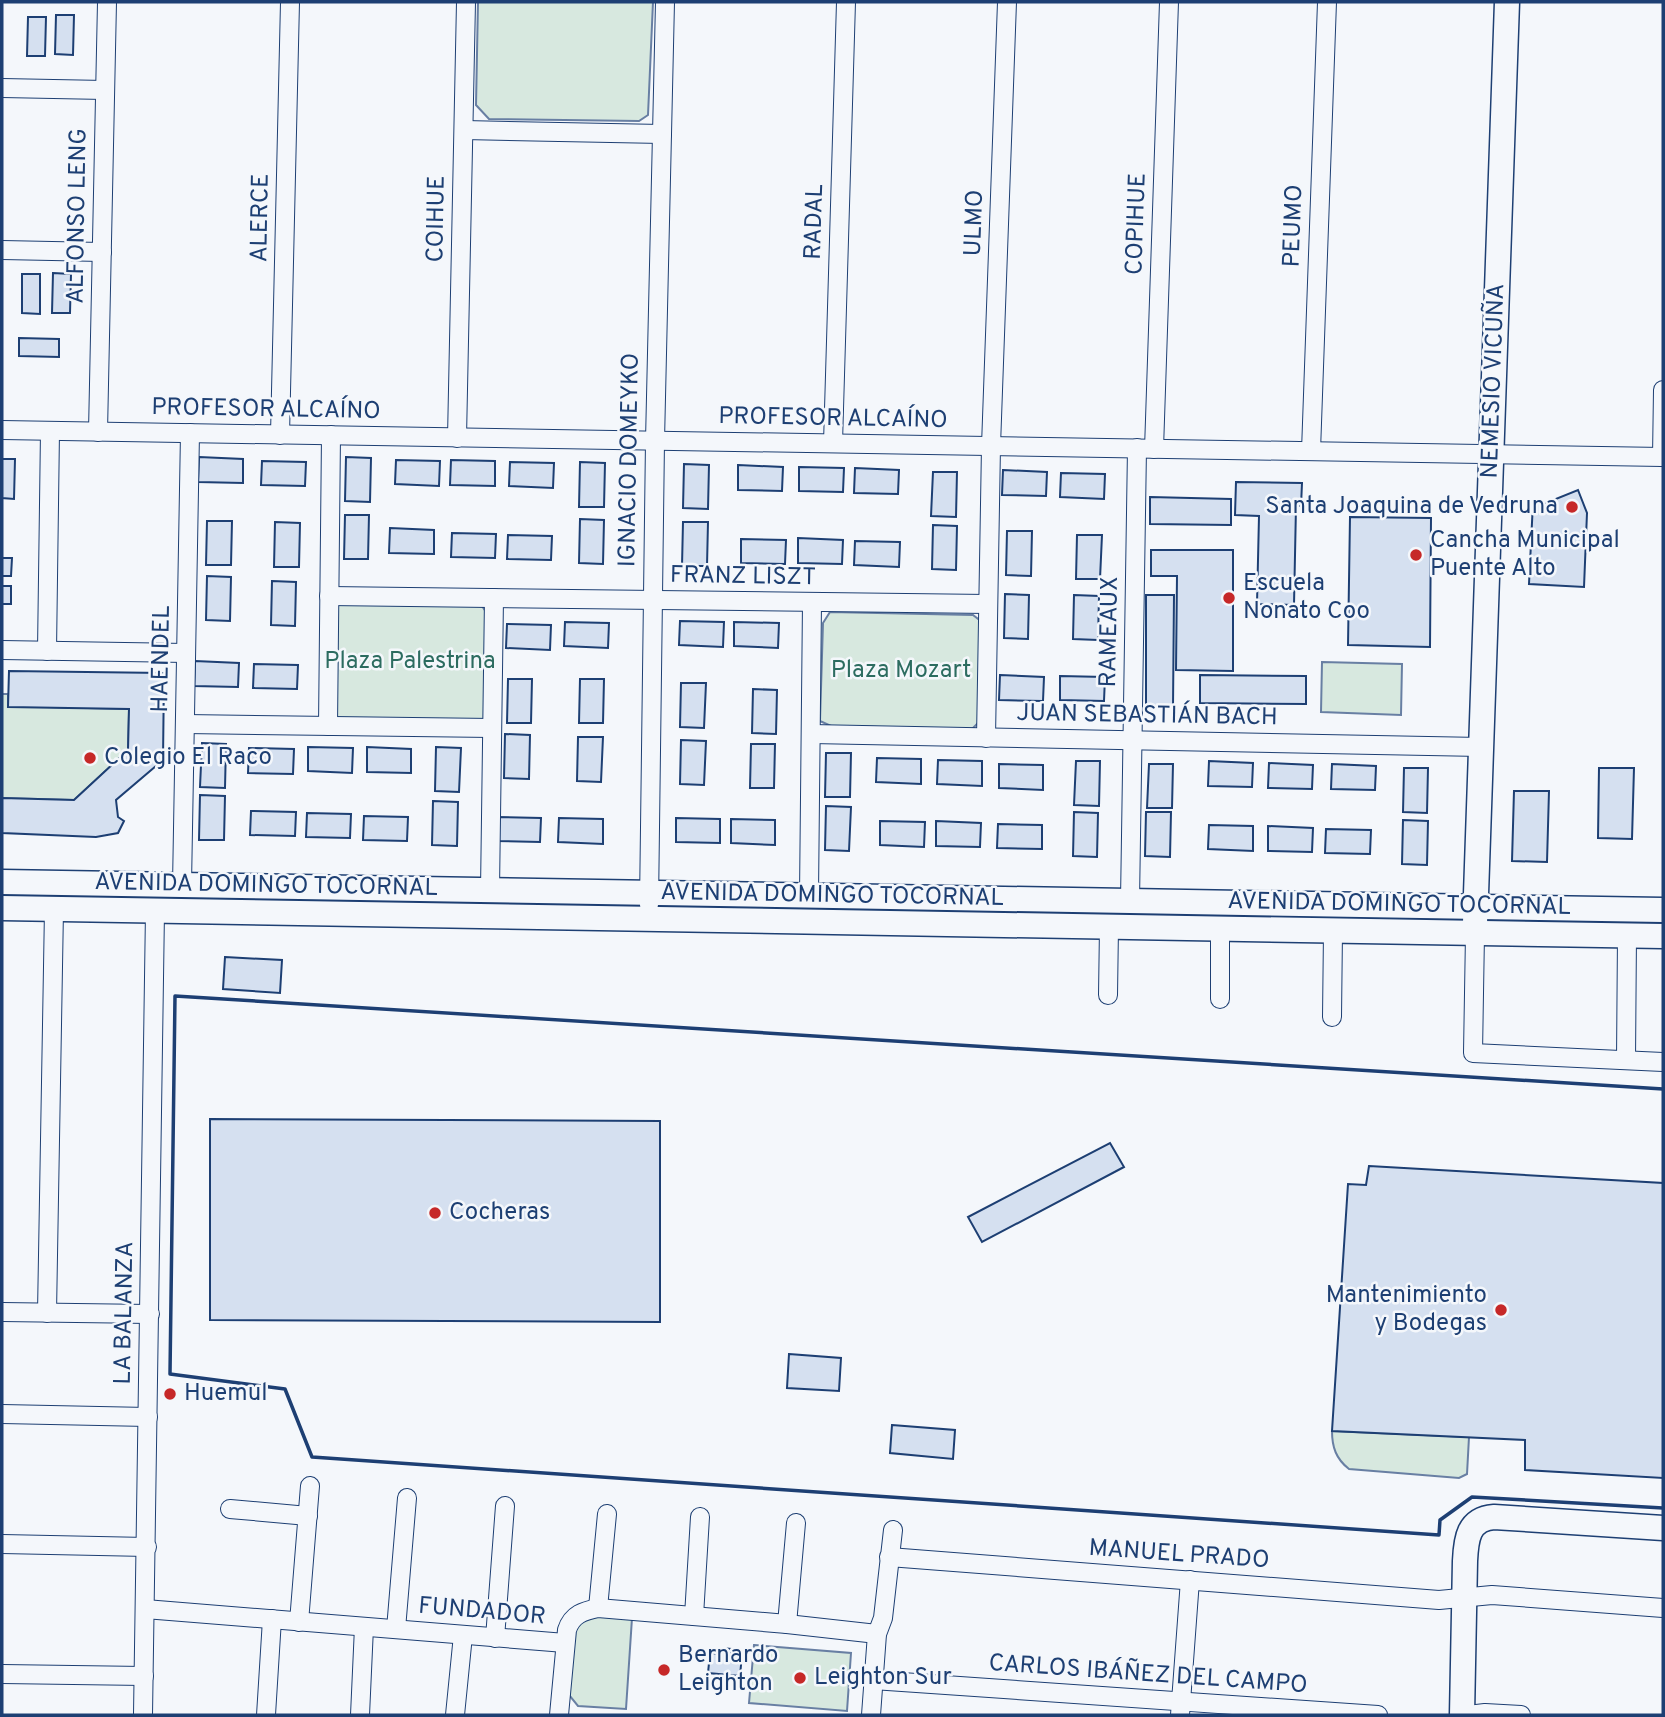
<svg xmlns="http://www.w3.org/2000/svg" width="1665" height="1717" font-family="Overpass,sans-serif">
<style>
.green{fill:#d7e8df;stroke:#687fa3;stroke-width:2}
.building{fill:#d5e0f0;stroke:#1d3f73;stroke-width:2}
.lines{fill:none;stroke-linecap:round;stroke-linejoin:round}
.street-casing{stroke:#1d3f73;stroke-width:20}
.secondary-casing{stroke:#1d3f73;stroke-width:27}
.street{stroke:#f4f7fb;stroke-width:18}
.secondary{stroke:#f4f7fb;stroke-width:24}
.wall{stroke:#1d3f73;stroke-width:3.5}
.poi-dot{fill:#c62828;stroke:#f4f7fb;stroke-width:2.5}
.labels{text-anchor:middle;dominant-baseline:central;stroke-width:5;stroke-linejoin:round;paint-order:stroke}
.street-label{font-size:24px;fill:#1d3f73;stroke:#f4f7fb}
.poi-label{font-size:24px;fill:#1d3f73;stroke:#f4f7fb;text-anchor:start}
.park-label{font-size:24px;fill:#2c6c60;stroke:#f4f7fb}
</style>
<rect width="100%" height="100%" fill="#f4f7fb"/>
<g class="green">
<polygon points="478,2 653,2 648,115 639,121 489,119 476,105"/>
<polygon points="343,600 480,603 486,612 484,719 339,720 333,711 335,607"/>
<polygon points="830,612 973,615 982,622 981,720 972,729 831,726 820,721 823,623"/>
<polygon points="1322,662 1402,664 1401,715 1321,712"/>
<polygon points="2,694 8,694 8,706 129,709 128,750 74,800 2,798"/>
<path d="M1332,1431l137,6 -2,37 -8,4 -110,-9c-13,-10 -17,-22 -17,-38z"/>
<polygon points="587,1615 632,1618 626,1709 578,1706 569,1695 575,1626"/>
<polygon points="754,1645 851,1653 847,1711 749,1703"/>
</g>
<g class="building">
<polygon points="56,15 74,15 73,55 55,54"/>
<polygon points="28,17 46,17 45,56 27,56"/>
<polygon points="53,273 71,274 70,313 52,313"/>
<polygon points="22,274 40,274 40,314 22,313"/>
<polygon points="19,338 59,339 59,357 19,356"/>
<polygon points="199,457 243,459 243,483 198,482"/>
<polygon points="346,457 371,458 370,502 345,501"/>
<polygon points="2,459 15,459 14,499 2,498"/>
<polygon points="396,460 440,461 439,486 395,484"/>
<polygon points="451,460 495,461 495,486 450,485"/>
<polygon points="262,461 306,462 305,486 261,485"/>
<polygon points="510,462 554,463 553,488 509,486"/>
<polygon points="580,462 605,463 604,507 579,507"/>
<polygon points="684,464 709,465 708,509 683,508"/>
<polygon points="738,465 783,467 782,491 738,490"/>
<polygon points="799,467 844,468 843,492 799,491"/>
<polygon points="855,468 899,470 898,494 854,493"/>
<polygon points="1003,470 1047,472 1046,496 1002,495"/>
<polygon points="933,472 957,472 956,517 931,516"/>
<polygon points="1061,473 1105,474 1104,499 1060,497"/>
<polygon points="1236,482 1302,483 1301,506 1296,506 1294,605 1257,604 1259,516 1235,515"/>
<polygon points="1578,490 1587,513 1584,587 1529,584 1533,502 1546,503"/>
<polygon points="1150,497 1231,499 1231,525 1150,524"/>
<polygon points="345,515 369,515 368,559 344,559"/>
<polygon points="1350,517 1431,518 1430,647 1348,645"/>
<polygon points="580,519 604,520 603,564 579,563"/>
<polygon points="207,521 232,521 231,565 206,565"/>
<polygon points="275,522 300,523 299,567 274,567"/>
<polygon points="683,522 708,522 707,566 682,566"/>
<polygon points="933,525 957,526 956,570 932,569"/>
<polygon points="390,528 434,530 434,554 389,553"/>
<polygon points="1007,531 1032,531 1031,576 1006,575"/>
<polygon points="452,533 496,534 495,558 451,557"/>
<polygon points="508,535 552,536 551,560 507,559"/>
<polygon points="1077,535 1102,535 1100,579 1076,579"/>
<polygon points="798,538 843,540 842,564 798,563"/>
<polygon points="741,539 786,540 785,564 741,563"/>
<polygon points="855,541 900,542 899,567 854,565"/>
<polygon points="1151,550 1233,550 1233,671 1176,670 1177,576 1151,576"/>
<polygon points="2,558 12,558 11,576 2,576"/>
<polygon points="207,576 231,577 230,621 206,620"/>
<polygon points="272,581 296,582 295,626 271,625"/>
<rect x="2" y="586" width="9" height="18"/>
<polygon points="1005,594 1029,595 1028,639 1004,638"/>
<polygon points="1074,595 1099,596 1098,640 1073,639"/>
<polygon points="1146,595 1174,595 1173,708 1146,707"/>
<polygon points="680,621 724,622 723,647 679,645"/>
<polygon points="565,622 609,623 608,648 564,646"/>
<polygon points="734,622 779,623 778,648 734,646"/>
<polygon points="507,624 551,625 550,650 506,648"/>
<polygon points="195,661 239,663 238,687 194,686"/>
<polygon points="254,664 298,665 297,689 253,688"/>
<polygon points="9,671 164,673 163,760 116,800 118,817 124,821 118,833 96,837 2,833 2,798 74,800 128,750 129,709 8,707"/>
<polygon points="1000,675 1044,677 1043,701 999,700"/>
<polygon points="1200,675 1306,676 1306,704 1200,703"/>
<polygon points="1060,676 1105,677 1104,701 1060,700"/>
<polygon points="508,679 532,679 531,723 507,723"/>
<polygon points="580,679 604,679 603,723 579,723"/>
<polygon points="681,683 706,683 704,728 680,727"/>
<polygon points="753,689 777,690 776,734 752,733"/>
<polygon points="505,734 530,735 529,779 504,778"/>
<polygon points="578,737 603,737 601,782 577,781"/>
<polygon points="681,740 706,741 704,785 680,784"/>
<polygon points="202,743 226,744 225,788 200,787"/>
<polygon points="751,744 775,744 774,788 750,788"/>
<polygon points="308,747 353,748 352,773 308,771"/>
<polygon points="367,747 411,749 411,773 367,772"/>
<polygon points="436,747 461,748 459,792 435,791"/>
<polygon points="249,748 294,749 293,774 248,773"/>
<polygon points="826,753 851,753 850,797 825,797"/>
<polygon points="877,758 921,759 921,784 876,782"/>
<polygon points="938,760 982,761 982,786 937,784"/>
<polygon points="1076,761 1100,761 1099,806 1074,805"/>
<polygon points="1209,761 1253,763 1252,787 1208,786"/>
<polygon points="1269,763 1313,765 1312,789 1268,788"/>
<polygon points="999,764 1043,765 1043,790 999,788"/>
<polygon points="1149,764 1173,764 1172,808 1147,808"/>
<polygon points="1332,764 1376,766 1375,790 1331,789"/>
<polygon points="1404,768 1428,768 1427,813 1403,812"/>
<polygon points="1599,768 1634,768 1632,839 1598,838"/>
<polygon points="1514,791 1549,791 1547,862 1512,861"/>
<polygon points="200,795 225,796 224,840 199,840"/>
<polygon points="433,801 458,802 457,846 432,845"/>
<polygon points="826,806 851,807 849,851 825,850"/>
<polygon points="251,811 296,812 295,836 250,835"/>
<polygon points="1074,812 1098,813 1097,857 1073,856"/>
<polygon points="1146,812 1171,812 1170,857 1145,856"/>
<polygon points="307,813 351,814 350,838 306,837"/>
<polygon points="364,816 408,817 407,841 363,840"/>
<polygon points="497,817 541,818 540,842 496,841"/>
<polygon points="559,818 603,819 603,844 558,842"/>
<polygon points="676,818 720,819 720,843 676,842"/>
<polygon points="731,819 775,820 775,845 731,843"/>
<polygon points="1403,820 1428,821 1427,865 1402,864"/>
<polygon points="880,821 925,822 924,847 880,845"/>
<polygon points="936,821 981,823 980,847 936,846"/>
<polygon points="998,824 1042,825 1042,849 997,848"/>
<polygon points="1209,825 1253,826 1253,851 1208,849"/>
<polygon points="1268,826 1313,828 1312,852 1268,851"/>
<polygon points="1326,829 1371,830 1370,854 1325,853"/>
<polygon points="225,957 282,960 280,993 223,989"/>
<polygon points="210,1119 660,1121 660,1322 210,1320"/>
<polygon points="1110,1143 1124,1167 982,1242 968,1217"/>
<polygon points="1369,1166 1663,1183 1663,1478 1525,1470 1525,1440 1332,1431 1348,1184 1366,1185"/>
<polygon points="789,1354 841,1358 839,1391 787,1388"/>
<polygon points="892,1425 955,1430 953,1459 890,1453"/>
<polygon points="721,1648 731,1649 731,1653 742,1654 740,1676 708,1673 710,1653 720,1654"/>
</g>
<g class="lines">
<defs>
<g id="street">
<polyline points="2,88 105,90"/>
<polyline points="464,130 662,134"/>
<polyline points="2,250 102,252"/>
<polyline points="2,430 1663,457"/>
<polyline points="98,432 107,2"/>
<polyline points="280,435 290,2"/>
<polyline points="457,438 466,2"/>
<polyline points="833,443 846,2"/>
<polyline points="1154,449 1169,2"/>
<polyline points="1311,451 1327,2"/>
<polyline points="1662,457 1663,390"/>
<polyline points="329,596 988,604"/>
<polyline points="2,650 186,653"/>
<polyline points="47,651 50,431"/>
<polyline points="185,724 492,728"/>
<polyline points="328,726 331,435"/>
<polyline points="811,734 1481,747"/>
<polyline points="986,738 991,446 1007,2"/>
<polyline points="182,885 190,433"/>
<polyline points="490,890 494,598"/>
<polyline points="809,895 812,602"/>
<polyline points="1130,901 1137,448"/>
<polyline points="649,905 655,441 665,2"/>
<polyline points="1475,934 1473,1053 1663,1062"/>
<polyline points="1108,995 1109,927"/>
<polyline points="1220,999 1220,929"/>
<polyline points="1332,1017 1333,931"/>
<polyline points="1626,1060 1627,935"/>
<polyline points="2,1312 150,1314"/>
<polyline points="47,1313 54,909"/>
<polyline points="2,1414 148,1417"/>
<polyline points="230,1509 308,1516"/>
<polyline points="2,1544 147,1547"/>
<polyline points="889,1557 1439,1600 1492,1595 1663,1608"/>
<polyline points="598,1608 607,1514"/>
<polyline points="145,1609 565,1643"/>
<polyline points="694,1616 700,1517"/>
<polyline points="299,1622 310,1486"/>
<polyline points="787,1624 796,1523"/>
<polyline points="396,1629 407,1498"/>
<polyline points="495,1638 505,1506"/>
<polyline points="2,1674 144,1676"/>
<polyline points="873,1680 1378,1715"/>
<polyline points="143,1715 155,911"/>
<polyline points="266,1715 272,1619"/>
<polyline points="360,1715 364,1627"/>
<polyline points="455,1715 463,1635"/>
<path d="M559,1715l8,-85c5,-16 17,-19 31,-22l189,16 90,10"/>
<polyline points="871,1715 877,1634 883,1618 893,1530"/>
<polyline points="1180,1715 1190,1580"/>
<polyline points="1468,1715 1485,1713 1521,1715"/>
</g>
<g id="secondary">
<polyline points="2,882 1663,910"/>
<polyline points="2,908 1663,936"/>
<polyline points="1475,923 1507,2"/>
<path d="M1462,1715l3,-154c1,-22 3,-42 29,-44l169,11"/>
</g>
</defs>
<use href="#street" class="street-casing"/>
<use href="#secondary" class="secondary-casing"/>
<use href="#street" class="street"/>
<use href="#secondary" class="secondary"/>
<polyline class="wall" points="1663,1089 175,996 170,1374 285,1389 312,1457 1439,1535 1440,1520 1472,1497 1663,1508"/>
</g>
<g class="poi-dot">
<circle cx="1572" cy="507" r="7"/>
<circle cx="1416" cy="555" r="7"/>
<circle cx="1229" cy="598" r="7"/>
<circle cx="90" cy="758" r="7"/>
<circle cx="435" cy="1213" r="7"/>
<circle cx="1501" cy="1310" r="7"/>
<circle cx="170" cy="1394" r="7"/>
<circle cx="664" cy="1670" r="7"/>
<circle cx="800" cy="1678" r="7"/>
</g>
<g class="labels">
<g class="street-label">
<text transform="translate(78 216) rotate(-89)">ALFONSO LENG</text>
<text transform="translate(261 218) rotate(-89)">ALERCE</text>
<text transform="translate(437 219) rotate(-89)">COIHUE</text>
<text transform="translate(815 222) rotate(-88)">RADAL</text>
<text transform="translate(975 223) rotate(-88)">ULMO</text>
<text transform="translate(1137 224) rotate(-88)">COPIHUE</text>
<text transform="translate(1294 226) rotate(-88)">PEUMO</text>
<text transform="translate(1494 381) rotate(-88)">NEMESIO VICUÑA</text>
<text transform="translate(266 410) rotate(1)">PROFESOR ALCAÍNO</text>
<text transform="translate(833 419) rotate(1)">PROFESOR ALCAÍNO</text>
<text transform="translate(630 460) rotate(-89)">IGNACIO DOMEYKO</text>
<text transform="translate(743 577) rotate(1)">FRANZ LISZT</text>
<text transform="translate(1110 632) rotate(-89)">RAMEAUX</text>
<text transform="translate(162 659) rotate(-89)">HAENDEL</text>
<text transform="translate(1147 716) rotate(1)">JUAN SEBASTIÁN BACH</text>
<text transform="translate(266 886) rotate(1)">AVENIDA DOMINGO TOCORNAL</text>
<text transform="translate(832 896) rotate(1)">AVENIDA DOMINGO TOCORNAL</text>
<text transform="translate(1399 905) rotate(1)">AVENIDA DOMINGO TOCORNAL</text>
<text transform="translate(125 1313) rotate(-89)">LA BALANZA</text>
<text transform="translate(1179 1555) rotate(4)">MANUEL PRADO</text>
<text transform="translate(482 1612) rotate(5)">FUNDADOR</text>
<text transform="translate(1148 1675) rotate(4)">CARLOS IBÁÑEZ DEL CAMPO</text>
</g>
<g class="poi-label">
<text x="1558" y="507" text-anchor="end">Santa Joaquina de Vedruna</text>
<text x="1430" y="541">Cancha Municipal<tspan x="1430" dy="28">Puente Alto</tspan></text>
<text x="1243" y="584">Escuela<tspan x="1243" dy="28">Nonato Coo</tspan></text>
<text x="104" y="758">Colegio El Raco</text>
<text x="449" y="1213">Cocheras</text>
<text x="1487" y="1296" text-anchor="end">Mantenimiento<tspan x="1487" dy="28">y Bodegas</tspan></text>
<text x="184" y="1394">Huemul</text>
<text x="678" y="1656">Bernardo<tspan x="678" dy="28">Leighton</tspan></text>
<text x="814" y="1678">Leighton Sur</text>
</g>
<g class="park-label">
<text x="410" y="662">Plaza Palestrina</text>
<text x="901" y="671">Plaza Mozart</text>
</g>
</g>
<rect width="1665" height="1717" fill="none" stroke="#1d3f73" stroke-width="7"/>
</svg>
